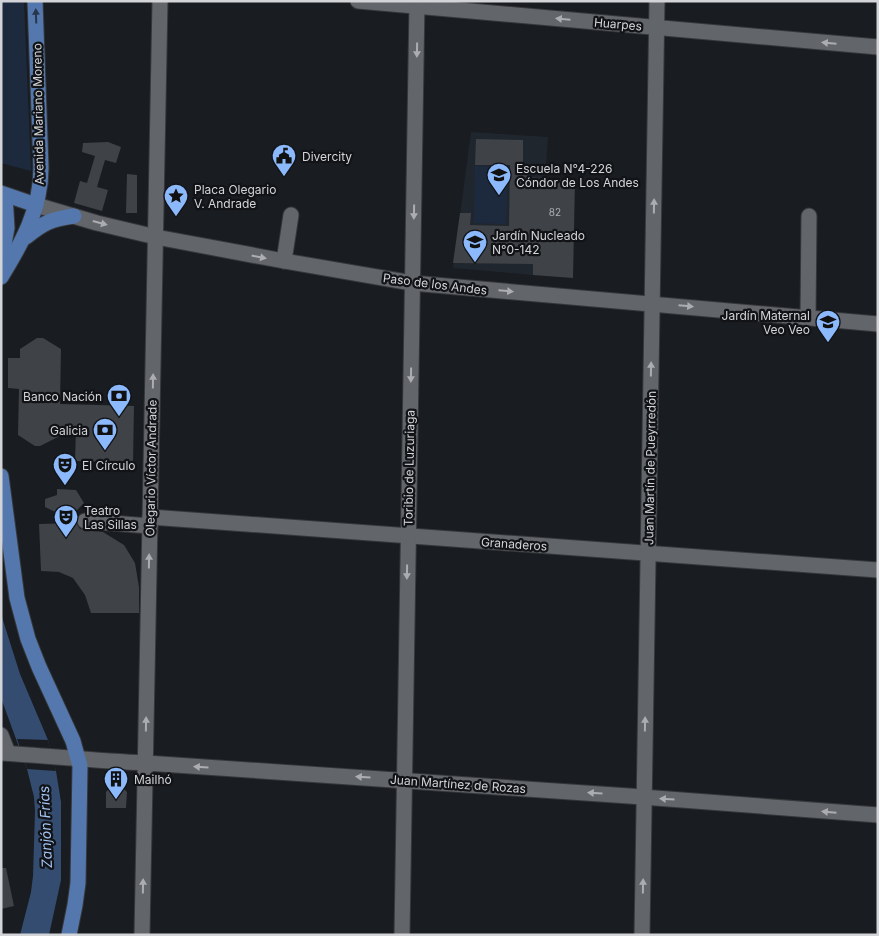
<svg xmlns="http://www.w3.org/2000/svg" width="879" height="936" font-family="Inter,sans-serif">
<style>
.built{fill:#20262e}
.green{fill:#1d2a3e}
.water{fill:#344c6f}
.pier{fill:#191c20}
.building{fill:#3f4246}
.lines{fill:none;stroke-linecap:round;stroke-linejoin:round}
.minor-casing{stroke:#36383b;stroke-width:17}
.major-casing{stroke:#36383b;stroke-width:17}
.minor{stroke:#62656a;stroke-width:15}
.major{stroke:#5478ad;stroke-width:15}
.oneway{fill:#28364c}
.oneway2{fill:#abadb1}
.labels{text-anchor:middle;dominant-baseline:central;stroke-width:4.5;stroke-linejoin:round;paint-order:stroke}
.number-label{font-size:10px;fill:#adb0b3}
.street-label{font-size:12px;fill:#d2d4d7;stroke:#111317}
.poi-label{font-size:12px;fill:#d2d4d7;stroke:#111317;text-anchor:start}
.water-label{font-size:14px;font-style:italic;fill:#a3c5f5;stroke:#111317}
</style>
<rect width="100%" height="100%" fill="#191c20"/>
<polygon class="built" points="471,132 548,137 545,178 535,178 533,275 453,268"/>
<g class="green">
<polygon points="1,1 24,1 31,171 1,163"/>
<polygon points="475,166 508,167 506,224 474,223"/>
</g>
<polygon class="water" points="1,614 20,674 48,740 56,771 61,802 61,880 49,935 20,935 31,892 33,876 35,811 34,797 27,769 1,698"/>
<polygon class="pier" points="17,739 48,740 56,771 27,769"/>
<g class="building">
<polygon points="476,139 523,140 523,168 530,168 530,177 575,181 573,278 533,275 533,264 453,263 460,213 471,213 470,225 509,226 510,165 475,165"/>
<polygon points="108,142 121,147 116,163 105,160 97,187 108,190 102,211 74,203 80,181 87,183 95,156 82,152 83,143"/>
<polygon points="127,174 137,175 137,213 126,213"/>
<polygon points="37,338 43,338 61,349 60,404 134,406 133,463 75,461 76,428 40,446 35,446 18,435 19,389 8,388 8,358 20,358 20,349"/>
<polygon points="57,489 76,490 84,503 76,511 76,522 45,507 45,499 57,495"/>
<polygon points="76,523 80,529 103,532 124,545 135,563 139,587 139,613 91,613 85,595 73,578 59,572 41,571 39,524"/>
<polygon points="112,785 120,785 127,792 126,808 106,808 106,792"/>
<polygon points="1,868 6,868 14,906 1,909"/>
</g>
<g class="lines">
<defs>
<g id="minor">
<polyline points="358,1 878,47"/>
<polyline points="36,205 97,223 156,237 284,261 412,283 878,324"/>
<polyline points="284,261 291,215"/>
<polyline points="808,318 809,216"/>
<polyline points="150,517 878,570"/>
<polyline points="85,521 150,526"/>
<polyline points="1,735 8,753"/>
<path d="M1,753c49,3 96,8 145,10l483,33 249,19"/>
<polyline points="142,935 160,1"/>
<polyline points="402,935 417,1"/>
<polyline points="642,935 657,1"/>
</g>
<g id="major">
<polyline points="1,193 36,205"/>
<path d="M26,237c17,-14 25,-18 48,-21"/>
<polyline points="1,260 7,228 5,195"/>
<path d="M1,277c21,-34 40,-68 40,-109l-6,-167"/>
<polyline points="1,476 17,598 28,639 39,667 73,741 80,766 78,883 75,905 69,935"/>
</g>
</defs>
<use href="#minor" class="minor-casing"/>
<use href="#major" class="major-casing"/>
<use href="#minor" class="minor"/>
<use href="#major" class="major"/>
</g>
<defs><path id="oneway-solid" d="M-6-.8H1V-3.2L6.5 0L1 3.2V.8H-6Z" transform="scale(1.25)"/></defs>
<use class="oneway" href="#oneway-solid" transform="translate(36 16) rotate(-92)"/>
<g class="oneway2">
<use href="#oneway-solid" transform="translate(563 19) rotate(-175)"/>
<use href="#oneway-solid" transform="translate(829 43) rotate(-175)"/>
<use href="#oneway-solid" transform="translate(417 50) rotate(91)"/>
<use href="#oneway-solid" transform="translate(654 206) rotate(-89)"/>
<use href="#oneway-solid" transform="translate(414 212) rotate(91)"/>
<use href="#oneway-solid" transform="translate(100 223) rotate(15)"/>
<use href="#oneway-solid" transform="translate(259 257) rotate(11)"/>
<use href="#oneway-solid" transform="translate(506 291) rotate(5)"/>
<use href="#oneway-solid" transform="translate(686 306) rotate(5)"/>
<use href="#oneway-solid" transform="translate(651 369) rotate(-89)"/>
<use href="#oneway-solid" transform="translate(411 375) rotate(91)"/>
<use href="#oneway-solid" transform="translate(153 381) rotate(-89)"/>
<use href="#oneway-solid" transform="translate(149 561) rotate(-89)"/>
<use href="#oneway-solid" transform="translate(407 572) rotate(91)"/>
<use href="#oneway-solid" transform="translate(146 724) rotate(-89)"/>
<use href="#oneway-solid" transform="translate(645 724) rotate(-89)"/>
<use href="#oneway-solid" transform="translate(201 767) rotate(-176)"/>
<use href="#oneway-solid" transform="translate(363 777) rotate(-176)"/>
<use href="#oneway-solid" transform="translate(595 793) rotate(-176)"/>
<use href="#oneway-solid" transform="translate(667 799) rotate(-176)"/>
<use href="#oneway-solid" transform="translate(829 812) rotate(-175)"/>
<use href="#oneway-solid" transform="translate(143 886) rotate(-89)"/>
<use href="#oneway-solid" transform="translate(643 886) rotate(-89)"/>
</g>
<defs>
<symbol id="civic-pin" viewBox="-11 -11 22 30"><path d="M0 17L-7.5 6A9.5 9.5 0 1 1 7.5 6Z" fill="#8bb9fc" stroke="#111317"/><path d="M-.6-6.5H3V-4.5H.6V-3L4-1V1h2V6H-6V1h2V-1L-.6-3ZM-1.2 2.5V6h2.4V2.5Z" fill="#111"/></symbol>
<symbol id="school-pin" viewBox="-11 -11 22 30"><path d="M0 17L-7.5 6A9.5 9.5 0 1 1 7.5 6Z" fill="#8bb9fc" stroke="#111317"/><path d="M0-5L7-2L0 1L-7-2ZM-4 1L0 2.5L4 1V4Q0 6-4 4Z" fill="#111"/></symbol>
<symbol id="sight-pin" viewBox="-11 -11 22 30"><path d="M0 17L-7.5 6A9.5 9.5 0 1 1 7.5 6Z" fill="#8bb9fc" stroke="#111317"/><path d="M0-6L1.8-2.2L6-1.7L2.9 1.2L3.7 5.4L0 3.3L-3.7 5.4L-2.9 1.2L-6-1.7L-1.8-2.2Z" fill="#111"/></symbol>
<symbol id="bank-pin" viewBox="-11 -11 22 30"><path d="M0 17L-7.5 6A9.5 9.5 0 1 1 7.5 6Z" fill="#8bb9fc" stroke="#111317"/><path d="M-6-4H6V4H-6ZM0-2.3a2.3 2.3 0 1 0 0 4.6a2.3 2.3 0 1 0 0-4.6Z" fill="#111"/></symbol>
<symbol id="theatre-pin" viewBox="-11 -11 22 30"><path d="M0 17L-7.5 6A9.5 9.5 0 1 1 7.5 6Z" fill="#8bb9fc" stroke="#111317"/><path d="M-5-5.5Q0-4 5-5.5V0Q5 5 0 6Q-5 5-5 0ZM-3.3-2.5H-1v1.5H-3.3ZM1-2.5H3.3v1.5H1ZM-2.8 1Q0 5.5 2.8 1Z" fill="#111"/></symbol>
<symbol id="building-pin" viewBox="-11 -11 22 30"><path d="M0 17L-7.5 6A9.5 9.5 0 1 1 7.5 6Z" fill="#8bb9fc" stroke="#111317"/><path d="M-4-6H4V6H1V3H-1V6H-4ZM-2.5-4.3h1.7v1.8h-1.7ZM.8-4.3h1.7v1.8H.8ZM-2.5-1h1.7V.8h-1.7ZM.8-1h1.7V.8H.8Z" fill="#111"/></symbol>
</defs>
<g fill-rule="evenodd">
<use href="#civic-pin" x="270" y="142" width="28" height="38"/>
<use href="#school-pin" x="485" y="161" width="28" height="38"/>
<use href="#sight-pin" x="162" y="182" width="28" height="38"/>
<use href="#school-pin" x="461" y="228" width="28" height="38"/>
<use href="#school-pin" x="814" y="308" width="28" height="38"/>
<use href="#bank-pin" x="105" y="382" width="28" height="38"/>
<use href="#bank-pin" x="91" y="416" width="28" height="38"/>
<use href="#theatre-pin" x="51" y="451" width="28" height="38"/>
<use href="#theatre-pin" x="52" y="503" width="28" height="38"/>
<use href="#building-pin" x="102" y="765" width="28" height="38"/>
</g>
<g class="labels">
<g class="number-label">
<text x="555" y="212">82</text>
</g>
<g class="street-label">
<text transform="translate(618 24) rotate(5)">Huarpes</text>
<text transform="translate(38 114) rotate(-91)">Avenida Mariano Moreno</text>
<text transform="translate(435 284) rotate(7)">Paso de los Andes</text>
<text transform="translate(151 468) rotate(-89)">Olegario Víctor Andrade</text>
<text transform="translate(409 468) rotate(-89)">Toribio de Luzuriaga</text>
<text transform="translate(650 468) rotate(-89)">Juan Martín de Pueyrredón</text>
<text transform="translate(514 544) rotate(4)">Granaderos</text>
<text transform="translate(458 784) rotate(4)">Juan Martínez de Rozas</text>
</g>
<g class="poi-label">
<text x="302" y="156">Divercity</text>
<text x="516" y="168">Escuela N°4-226<tspan x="516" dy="14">Cóndor de Los Andes</tspan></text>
<text x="194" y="189">Placa Olegario<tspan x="194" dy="14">V. Andrade</tspan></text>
<text x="492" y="235">Jardín Nucleado<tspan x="492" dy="14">N°0-142</tspan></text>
<text x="810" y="315" text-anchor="end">Jardín Maternal<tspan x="810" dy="14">Veo Veo</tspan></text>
<text x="102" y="396" text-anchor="end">Banco Nación</text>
<text x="88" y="430" text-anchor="end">Galicia</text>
<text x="82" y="465">El Círculo</text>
<text x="84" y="510">Teatro<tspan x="84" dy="14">Las Sillas</tspan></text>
<text x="134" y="779">Mailhó</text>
</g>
<g class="water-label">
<text transform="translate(45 827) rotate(-92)">Zanjón Frías</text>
</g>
</g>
<rect width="879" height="936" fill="none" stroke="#d2d4d7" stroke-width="5"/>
</svg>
